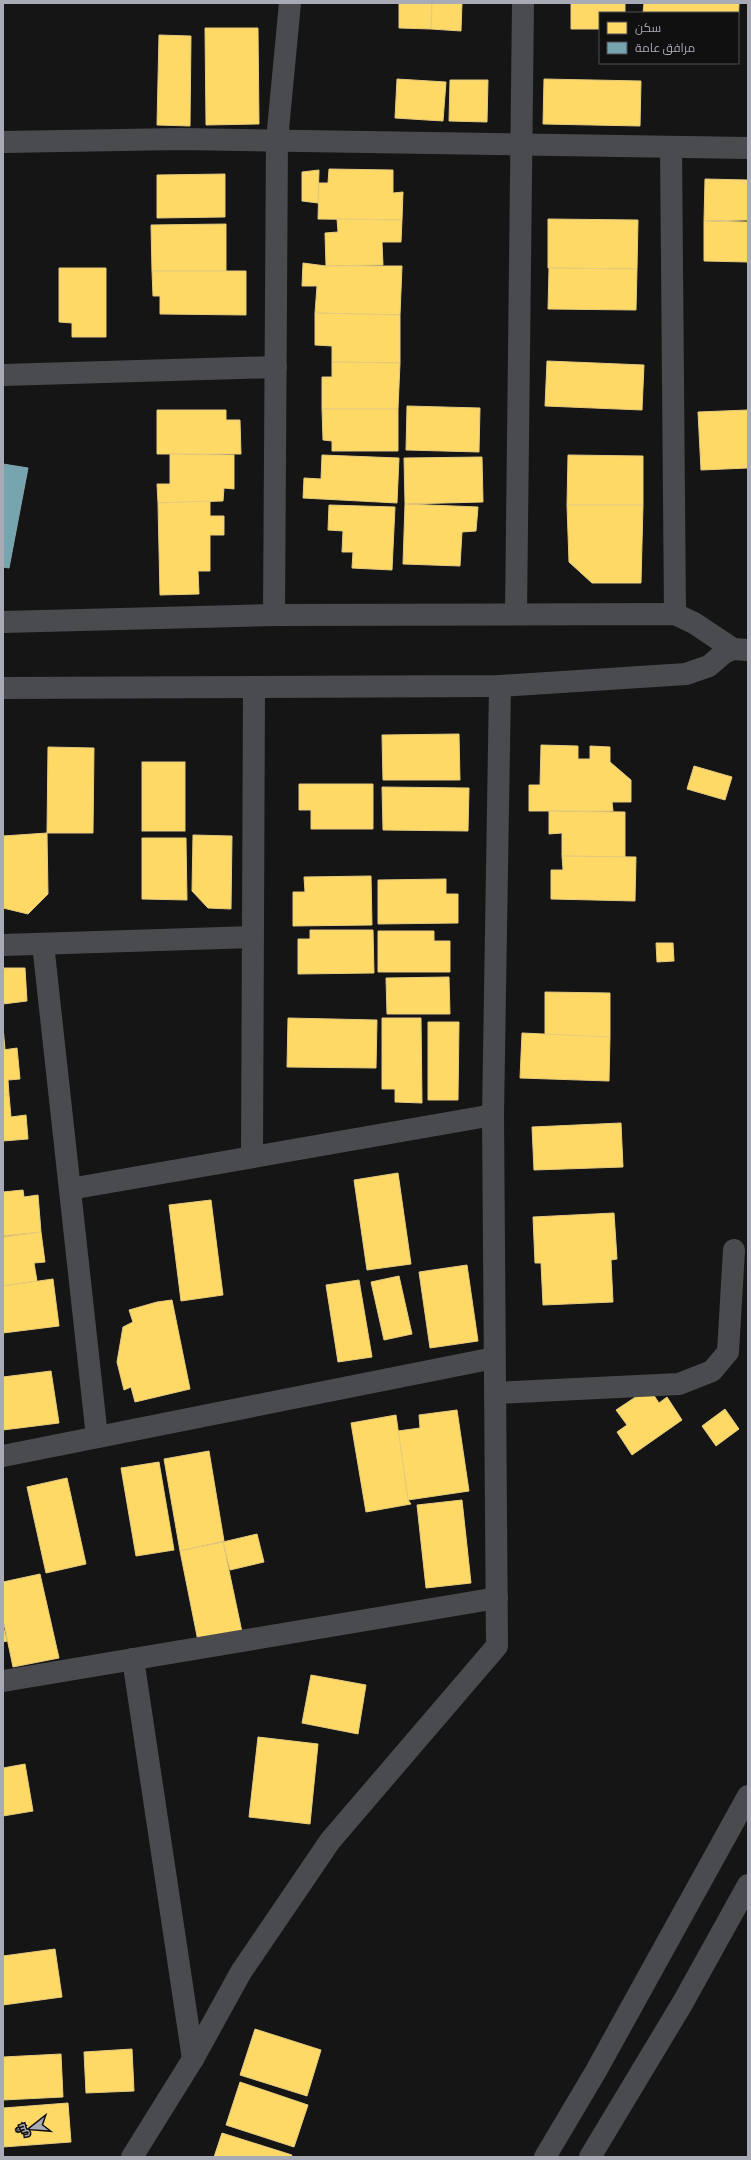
<svg xmlns="http://www.w3.org/2000/svg" width="751" height="2160" font-family="Commissioner,Cairo,sans-serif">
<style>
.homes{fill:#ffd966;stroke:#e5cb7e}
.public{fill:#76a5af;stroke:#85a6b1}
.lines{fill:none;stroke-linecap:round;stroke-linejoin:round}
.minor{stroke:#4a4b4e;stroke-width:22}
.tertiary{stroke:#4a4b4e;stroke-width:22}
</style>
<rect width="100%" height="100%" fill="#151516"/>
<g class="homes">
<polygon points="399,3 432,3 431,29 399,28"/>
<polygon points="432,3 462,3 461,31 431,29"/>
<polygon points="571,3 625,3 625,13 600,13 600,29 571,29"/>
<polygon points="644,3 739,3 738,31 738,13 643,13"/>
<polygon points="205,28 258,28 259,124 206,125"/>
<polygon points="159,35 191,36 190,126 157,125"/>
<polygon points="397,79 446,82 443,121 395,118"/>
<polygon points="544,79 641,81 640,126 543,124"/>
<polygon points="450,80 488,80 487,122 449,121"/>
<polygon points="329,169 393,170 393,193 403,192 402,220 318,219 319,183 328,183"/>
<polygon points="319,170 318,203 302,201 302,172"/>
<polygon points="225,174 225,217 157,218 157,175"/>
<polygon points="705,179 748,180 748,220 704,221"/>
<polygon points="337,219 402,220 401,242 382,242 383,265 326,266 325,233 338,232"/>
<polygon points="548,219 638,220 637,269 548,268"/>
<polygon points="704,221 748,222 748,262 704,261"/>
<polygon points="226,224 226,271 152,271 151,225"/>
<polygon points="303,263 326,266 402,266 400,315 315,313 317,286 302,286"/>
<polygon points="59,268 106,268 106,337 72,337 72,323 59,322"/>
<polygon points="549,268 637,269 636,310 548,309"/>
<polygon points="152,271 246,271 246,315 160,314 160,296 153,296"/>
<polygon points="315,313 400,315 400,363 332,362 332,346 315,345"/>
<polygon points="547,361 644,365 642,410 545,406"/>
<polygon points="332,362 400,363 398,409 322,409 322,377 332,377"/>
<polygon points="407,406 480,408 479,452 406,450"/>
<polygon points="322,409 398,409 398,451 332,451 332,441 323,440"/>
<polygon points="157,410 226,410 226,420 240,420 241,454 157,454"/>
<polygon points="748,410 748,468 701,470 698,412"/>
<polygon points="170,454 234,455 234,489 224,488 223,501 158,503 157,484 170,484"/>
<polygon points="322,455 399,458 397,503 303,498 304,478 321,479"/>
<polygon points="568,455 643,456 643,505 567,505"/>
<polygon points="482,457 483,502 405,504 404,458"/>
<polygon points="210,501 210,516 224,516 224,535 210,535 210,571 198,571 199,594 160,595 158,503"/>
<polygon points="405,504 478,507 476,531 462,532 460,566 403,564"/>
<polygon points="329,505 395,507 392,570 352,568 353,552 342,552 343,531 328,530"/>
<polygon points="567,505 643,505 641,583 592,583 569,562"/>
<polygon points="459,734 460,780 383,780 382,735"/>
<polygon points="541,745 578,746 578,759 590,759 590,746 610,747 610,762 631,780 631,802 612,802 613,811 529,811 529,785 540,785"/>
<polygon points="48,747 94,748 93,833 47,833"/>
<rect x="142" y="762" width="43" height="69"/>
<polygon points="694,766 732,777 725,800 687,789"/>
<polygon points="299,784 373,784 373,829 311,829 311,810 299,810"/>
<polygon points="382,787 469,788 468,831 383,830"/>
<polygon points="549,811 625,812 625,857 562,856 562,833 549,834"/>
<polygon points="47,833 48,894 28,914 3,908 3,836"/>
<polygon points="193,835 232,836 231,909 208,908 192,891"/>
<polygon points="142,838 186,838 187,900 142,899"/>
<polygon points="562,856 636,857 635,901 551,899 551,870 563,870"/>
<polygon points="371,876 372,925 293,926 293,892 305,892 304,877"/>
<polygon points="446,879 446,894 458,894 458,923 378,924 378,880"/>
<polygon points="310,930 373,930 374,973 298,974 298,939 310,939"/>
<polygon points="378,931 434,931 434,941 450,941 450,972 378,972"/>
<polygon points="656,943 673,943 674,961 657,962"/>
<polygon points="3,968 25,968 27,1001 3,1004"/>
<polygon points="449,977 450,1014 387,1014 386,978"/>
<polygon points="545,992 610,993 610,1037 545,1036"/>
<polygon points="288,1018 377,1020 376,1068 287,1067"/>
<polygon points="382,1018 421,1018 422,1103 395,1102 395,1089 382,1089"/>
<polygon points="428,1022 459,1022 458,1100 428,1100"/>
<polygon points="3,1026 5,1050 3,1050"/>
<polygon points="522,1033 610,1037 609,1081 520,1078"/>
<polygon points="17,1048 20,1079 8,1080 9,1095 3,1095 3,1050"/>
<polygon points="3,1095 9,1095 11,1117 26,1115 28,1139 3,1141"/>
<polygon points="621,1123 623,1167 534,1170 532,1127"/>
<polygon points="398,1173 411,1264 367,1270 354,1180"/>
<polygon points="23,1190 24,1197 38,1195 41,1232 3,1236 3,1192"/>
<polygon points="211,1200 223,1295 181,1301 169,1205"/>
<polygon points="614,1213 617,1259 611,1260 613,1302 543,1305 541,1263 535,1263 533,1217"/>
<polygon points="41,1232 45,1262 34,1263 37,1281 3,1286 3,1237"/>
<polygon points="467,1265 478,1341 430,1348 419,1272"/>
<polygon points="399,1276 412,1334 384,1340 371,1282"/>
<polygon points="53,1279 59,1326 3,1333 3,1286"/>
<polygon points="359,1280 372,1357 338,1362 326,1285"/>
<polygon points="172,1300 190,1389 135,1402 131,1387 124,1390 117,1362 123,1327 133,1322 129,1310 157,1302"/>
<polygon points="51,1371 59,1423 3,1430 3,1377"/>
<polygon points="649,1388 659,1403 667,1397 682,1420 632,1455 617,1432 627,1425 616,1410"/>
<polygon points="725,1409 739,1429 716,1446 702,1426"/>
<polygon points="457,1410 469,1491 408,1500 398,1431 420,1428 419,1415"/>
<polygon points="396,1415 408,1500 411,1504 366,1512 351,1423"/>
<polygon points="209,1451 224,1541 180,1551 164,1459"/>
<polygon points="159,1462 174,1550 136,1556 121,1468"/>
<polygon points="67,1478 86,1564 46,1573 27,1487"/>
<polygon points="462,1500 471,1583 426,1588 417,1505"/>
<polygon points="257,1534 264,1562 230,1570 223,1542"/>
<polygon points="223,1542 242,1632 198,1641 180,1551"/>
<polygon points="40,1574 59,1658 13,1667 3,1619 3,1582"/>
<polygon points="3,1626 7,1641 3,1642"/>
<polygon points="311,1675 366,1685 358,1734 302,1723"/>
<polygon points="258,1737 318,1744 310,1824 249,1817"/>
<polygon points="25,1764 33,1811 3,1816 3,1768"/>
<polygon points="55,1949 62,1997 3,2005 3,1956"/>
<polygon points="255,2029 321,2050 307,2096 240,2075"/>
<polygon points="132,2049 134,2091 86,2093 84,2052"/>
<polygon points="61,2054 63,2097 3,2100 3,2057"/>
<polygon points="240,2082 308,2105 294,2147 226,2125"/>
<polygon points="68,2103 71,2142 3,2147 3,2108"/>
<polygon points="222,2133 292,2155 291,2157 214,2157"/>
</g>
<polygon class="public" points="3,464 28,468 9,568 3,567"/>
<g class="lines">
<g class="minor">
<polyline points="3,142 180,139 748,148"/>
<polyline points="671,147 675,614"/>
<polyline points="3,375 276,367"/>
<polyline points="516,614 523,3"/>
<polyline points="274,615 277,140 290,3"/>
<polyline points="43,944 97,1437"/>
<polyline points="3,945 253,937"/>
<polyline points="252,1157 254,688"/>
<polyline points="70,1189 493,1115"/>
<polyline points="495,1393 679,1384 712,1371 728,1352 734,1250"/>
<polyline points="3,1456 494,1358"/>
<polyline points="133,1659 193,2059"/>
<polyline points="3,1681 497,1598"/>
<polyline points="132,2157 193,2059 241,1972 330,1841 497,1646 493,1115 500,686"/>
<polyline points="545,2157 596,2071 748,1796"/>
<polyline points="590,2157 682,2004 748,1885"/>
</g>
<g class="tertiary">
<polyline points="3,622 274,615 675,614 694,623 733,649"/>
<polyline points="3,688 500,686 686,674 709,666 724,653 733,649 748,650"/>
</g>
</g>
<rect width="751" height="2160" fill="none" stroke="#a8aab5" stroke-width="8"/>
<rect x="599" y="12" width="140" height="52" fill="#101011" stroke="#4d4e53"/>
<rect x="607" y="22" width="20" height="12" fill="#ffd966" stroke="#4d4e53"/>
<text x="635" y="32" font-size="12" fill="#a8aab5">سكن</text>
<rect x="607" y="42" width="20" height="12" fill="#76a5af" stroke="#4d4e53"/>
<text x="635" y="52" font-size="12" fill="#a8aab5">مرافق عامة</text>
<g transform="translate(32 2128) rotate(253)" stroke="#101011" stroke-width="3" paint-order="stroke">
<path d="M0-3L7 15L0 10L-7 15Z" fill="#a8aab5"/>
<text y="-6" font-size="11" font-weight="bold" text-anchor="middle" fill="#a8aab5">ش</text>
</g>
</svg>
